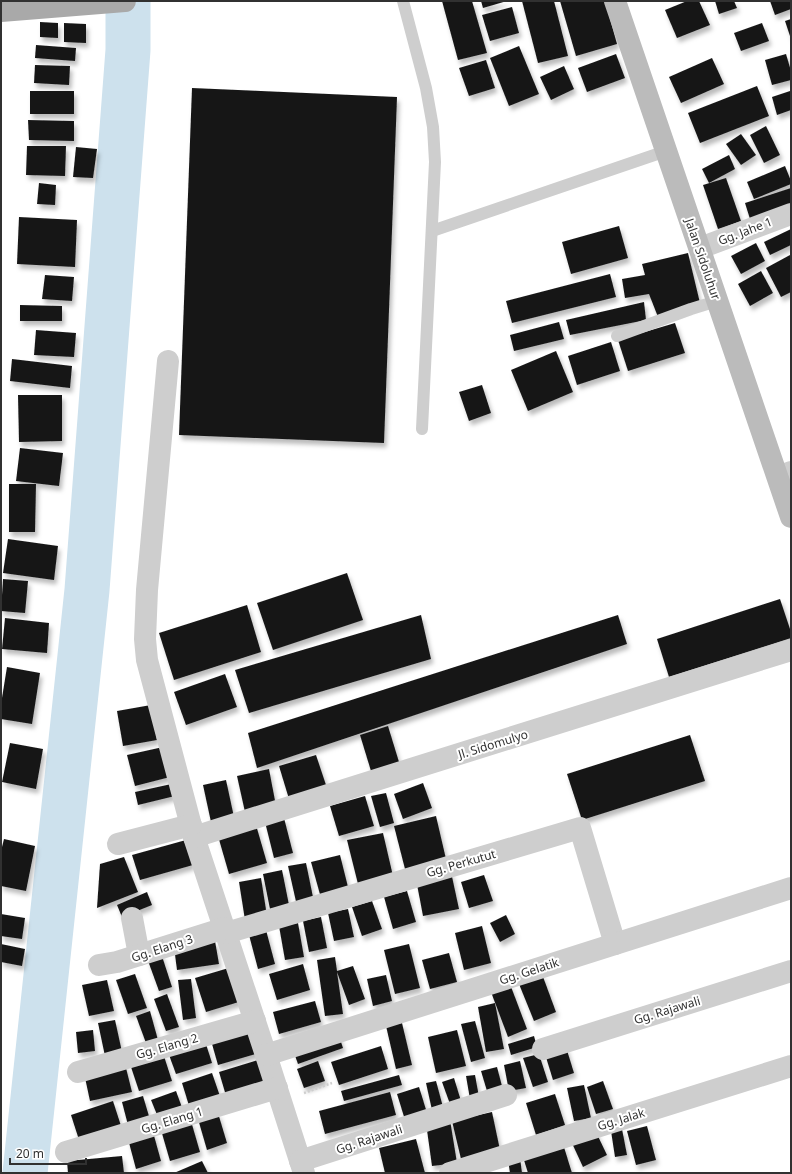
<svg xmlns="http://www.w3.org/2000/svg" width="792" height="1174" font-family="'Noto Sans',sans-serif">
<style>
.lines{fill:none;stroke-linecap:round;stroke-linejoin:round}
.river{stroke:#cde1ed;stroke-width:45}
.building{fill:#181818;filter:url(#shadow)}
.path{stroke:#cecece;stroke-width:2.5;stroke-dasharray:2 2;stroke-linecap:butt}
.lane{stroke:#cecece;stroke-width:12}
.street{stroke:#cecece;stroke-width:22}
.secondary{stroke:#bbb;stroke-width:22}
.primary{stroke:#a9a9a9;stroke-width:22}
.labels{text-anchor:middle;dominant-baseline:central;stroke-width:4;stroke-linejoin:round;paint-order:stroke}
.street-label{font-size:12px;fill:#313131;stroke:#fff}
</style>
<defs>
<filter id="shadow"><feDropShadow dx="2.5" dy="4.5" stdDeviation="2" flood-color="#0004"/></filter>
</defs>
<rect width="100%" height="100%" fill="#fff"/>
<g class="lines">
<polyline class="river" points="25,1173 87,590 128,50 128,1"/>
</g>
<g class="building">
<polygon points="442,1 472,1 487,53 458,60"/>
<polygon points="481,1 507,1 483,8"/>
<polygon points="522,1 554,1 568,56 538,63"/>
<polygon points="560,1 605,1 617,44 576,56"/>
<polygon points="687,1 699,1 710,25 677,38 665,10"/>
<polygon points="715,1 734,1 737,8 719,14"/>
<polygon points="770,1 791,1 791,9 775,15"/>
<polygon points="512,7 519,33 490,41 482,15"/>
<polygon points="791,19 791,39 785,21"/>
<polygon points="40,22 58,23 58,38 40,37"/>
<polygon points="64,23 86,24 86,43 64,42"/>
<polygon points="762,23 769,41 741,51 734,33"/>
<polygon points="36,45 76,48 75,61 35,58"/>
<polygon points="519,46 539,94 509,106 490,58"/>
<polygon points="616,54 625,78 587,92 578,68"/>
<polygon points="786,54 791,71 791,80 772,85 765,60"/>
<polygon points="712,58 724,84 681,103 669,77"/>
<polygon points="486,60 495,88 469,96 459,68"/>
<polygon points="35,65 70,66 69,85 34,83"/>
<polygon points="564,66 574,89 551,100 540,77"/>
<polygon points="757,86 769,116 700,143 688,113"/>
<polygon points="192,88 397,97 384,443 179,435"/>
<rect x="30" y="91" width="44" height="23"/>
<polygon points="790,91 791,110 777,115 772,97"/>
<polygon points="28,120 74,121 74,141 29,140"/>
<polygon points="766,126 780,155 764,163 750,135"/>
<polygon points="741,134 756,155 741,165 726,144"/>
<polygon points="27,146 66,146 65,176 26,175"/>
<polygon points="76,147 97,149 93,178 73,177"/>
<polygon points="729,155 735,169 709,183 702,169"/>
<polygon points="785,166 791,181 791,184 754,199 747,182"/>
<polygon points="726,178 741,221 718,229 703,185"/>
<polygon points="39,183 56,185 55,205 37,204"/>
<polygon points="791,188 791,205 750,219 745,203"/>
<polygon points="19,217 77,220 75,267 17,264"/>
<polygon points="619,226 628,258 571,274 562,242"/>
<polygon points="791,229 791,245 770,255 764,242"/>
<polygon points="756,243 765,261 741,274 731,256"/>
<polygon points="688,253 700,303 658,317 649,294 625,298 622,279 645,275 642,264"/>
<polygon points="790,255 791,257 791,292 781,297 766,268"/>
<polygon points="761,271 773,293 750,306 738,284"/>
<polygon points="610,274 616,297 512,323 506,301"/>
<polygon points="45,275 74,277 72,301 42,299"/>
<polygon points="644,302 646,320 570,335 566,320"/>
<polygon points="20,305 62,306 62,321 20,321"/>
<polygon points="559,322 564,339 514,351 510,335"/>
<polygon points="675,323 685,353 628,371 618,340"/>
<polygon points="36,330 76,333 74,357 34,355"/>
<polygon points="611,342 620,371 577,385 568,356"/>
<polygon points="556,351 573,392 528,411 511,370"/>
<polygon points="12,359 72,366 70,388 10,381"/>
<polygon points="482,385 491,413 469,421 459,392"/>
<polygon points="18,395 62,395 62,441 19,442"/>
<polygon points="20,448 63,453 59,486 16,481"/>
<polygon points="9,484 36,484 35,532 9,532"/>
<polygon points="8,539 58,546 54,580 3,573"/>
<polygon points="347,573 363,620 273,650 257,603"/>
<polygon points="3,579 28,581 25,613 1,611"/>
<polygon points="780,599 791,632 791,638 669,677 657,639"/>
<polygon points="247,605 261,652 174,680 159,633"/>
<polygon points="421,615 431,659 249,713 235,670"/>
<polygon points="618,615 627,644 257,768 248,733"/>
<polygon points="5,618 49,623 47,653 2,649"/>
<polygon points="7,667 40,673 32,724 1,719 1,704"/>
<polygon points="225,674 237,707 186,725 174,692"/>
<polygon points="151,705 157,740 123,746 117,711"/>
<polygon points="388,726 399,762 371,771 360,735"/>
<polygon points="690,735 705,781 582,820 567,774"/>
<polygon points="10,743 43,749 36,789 2,782"/>
<polygon points="163,747 170,777 135,786 127,755"/>
<polygon points="316,755 327,788 289,799 279,766"/>
<polygon points="269,769 276,806 245,812 237,776"/>
<polygon points="226,780 234,817 211,822 203,785"/>
<polygon points="176,783 179,795 138,805 135,792"/>
<polygon points="423,783 432,808 403,819 394,794"/>
<polygon points="386,793 394,823 380,827 371,796"/>
<polygon points="365,796 374,826 339,836 330,806"/>
<polygon points="436,816 446,859 405,869 394,826"/>
<polygon points="284,818 293,853 274,858 265,822"/>
<polygon points="256,825 267,863 229,874 218,836"/>
<polygon points="383,833 393,876 358,884 347,840"/>
<polygon points="4,839 35,846 26,891 1,886 1,851"/>
<polygon points="186,840 193,865 140,880 132,855"/>
<polygon points="340,855 349,891 321,898 311,862"/>
<polygon points="124,857 138,892 97,908 100,864"/>
<polygon points="306,863 314,902 297,906 288,866"/>
<polygon points="282,870 289,905 270,909 263,874"/>
<polygon points="451,872 459,909 423,916 416,879"/>
<polygon points="484,875 493,901 469,908 461,882"/>
<polygon points="261,878 267,916 245,920 239,882"/>
<polygon points="407,891 416,922 393,929 384,897"/>
<polygon points="147,892 152,905 122,917 117,905"/>
<polygon points="372,901 382,929 362,936 352,907"/>
<polygon points="348,909 354,937 334,941 328,913"/>
<polygon points="1,914 25,918 22,939 1,936"/>
<polygon points="506,915 515,934 500,942 490,923"/>
<polygon points="321,917 327,948 309,952 303,921"/>
<polygon points="298,923 304,957 285,960 279,926"/>
<polygon points="482,926 491,963 464,970 455,933"/>
<polygon points="266,930 275,964 258,969 249,935"/>
<polygon points="215,941 219,964 177,970 174,947"/>
<polygon points="1,944 25,949 22,966 1,962"/>
<polygon points="409,944 420,988 395,994 384,950"/>
<polygon points="161,953 172,987 159,991 147,958"/>
<polygon points="449,953 457,982 430,989 422,960"/>
<polygon points="335,957 337,971 353,966 365,999 349,1005 337,972 343,1014 325,1016 317,960"/>
<polygon points="303,964 310,990 277,1000 269,974"/>
<polygon points="232,967 242,1001 206,1012 195,978"/>
<polygon points="135,974 147,1008 128,1014 116,980"/>
<polygon points="542,974 556,1012 534,1021 519,984"/>
<polygon points="386,975 392,1001 373,1006 367,979"/>
<polygon points="191,979 196,1018 183,1020 178,980"/>
<polygon points="107,980 114,1011 89,1016 82,985"/>
<polygon points="510,984 527,1029 508,1037 491,992"/>
<polygon points="167,994 179,1027 166,1031 154,999"/>
<polygon points="315,1001 321,1022 279,1034 273,1012"/>
<polygon points="495,1003 504,1049 486,1052 478,1007"/>
<polygon points="150,1011 158,1040 146,1043 136,1016"/>
<polygon points="115,1020 122,1052 105,1056 98,1023"/>
<polygon points="475,1021 485,1058 471,1062 461,1024"/>
<polygon points="402,1023 412,1065 396,1069 386,1026"/>
<polygon points="93,1030 95,1051 78,1053 76,1032"/>
<polygon points="457,1030 466,1066 436,1073 428,1037"/>
<polygon points="252,1032 259,1053 218,1065 212,1044"/>
<polygon points="338,1033 343,1048 298,1064 293,1050"/>
<polygon points="534,1036 537,1047 511,1055 508,1044"/>
<polygon points="206,1044 212,1063 176,1074 169,1055"/>
<polygon points="381,1046 388,1069 339,1085 331,1062"/>
<polygon points="566,1047 574,1073 553,1080 545,1054"/>
<polygon points="163,1053 172,1081 139,1091 130,1064"/>
<polygon points="539,1054 548,1082 533,1087 523,1058"/>
<polygon points="258,1060 266,1087 227,1099 219,1072"/>
<polygon points="318,1061 325,1081 304,1088 297,1069"/>
<polygon points="520,1061 526,1088 509,1091 504,1065"/>
<polygon points="125,1064 132,1092 90,1101 84,1073"/>
<polygon points="497,1067 502,1086 487,1091 481,1071"/>
<polygon points="212,1073 222,1102 191,1112 182,1083"/>
<polygon points="399,1075 402,1085 344,1101 341,1091"/>
<polygon points="475,1075 479,1097 470,1099 466,1076"/>
<polygon points="454,1078 461,1101 450,1104 442,1082"/>
<polygon points="436,1081 443,1107 432,1110 426,1083"/>
<polygon points="603,1081 613,1109 596,1114 587,1087"/>
<polygon points="584,1085 591,1118 574,1121 567,1088"/>
<polygon points="419,1087 428,1116 406,1123 397,1094"/>
<polygon points="176,1091 184,1113 160,1122 151,1100"/>
<polygon points="390,1092 396,1115 325,1134 319,1111"/>
<polygon points="555,1094 565,1125 536,1135 526,1103"/>
<polygon points="143,1096 151,1123 129,1129 122,1102"/>
<polygon points="113,1101 122,1129 80,1143 71,1115"/>
<polygon points="492,1112 500,1150 461,1159 452,1121"/>
<polygon points="218,1113 227,1143 207,1150 198,1119"/>
<polygon points="450,1120 457,1163 432,1166 426,1123"/>
<polygon points="191,1121 200,1152 170,1161 161,1130"/>
<polygon points="647,1126 656,1160 636,1165 627,1131"/>
<polygon points="622,1129 627,1155 615,1157 611,1131"/>
<polygon points="595,1130 607,1155 583,1167 571,1141"/>
<polygon points="153,1132 161,1161 136,1169 128,1139"/>
<polygon points="416,1139 425,1173 385,1173 379,1148"/>
<polygon points="563,1144 572,1173 528,1173 523,1157"/>
<polygon points="122,1156 124,1173 68,1173 67,1161"/>
<polygon points="520,1158 522,1173 510,1173 508,1160"/>
<polygon points="202,1161 208,1173 174,1173"/>
</g>
<g class="lines">
<polyline class="path" points="304,1093 332,1083"/>
<g class="lane">
<polyline points="403,1 426,88 433,127 435,162 422,429"/>
<polyline points="432,231 666,151"/>
<polyline points="617,336 691,309 717,301"/>
</g>
<g class="street">
<polyline points="700,248 791,214"/>
<polyline points="168,361 147,590 145,639 147,660 194,837 266,1055 304,1173"/>
<polyline points="778,477 791,472"/>
<polyline points="194,837 791,650"/>
<polyline points="118,844 191,825"/>
<polyline points="132,918 139,955"/>
<polyline points="226,933 580,828 615,944"/>
<polyline points="99,965 117,962 225,928"/>
<polyline points="543,1049 791,971"/>
<polyline points="266,1055 791,888"/>
<polyline points="78,1072 255,1021"/>
<polyline points="66,1152 277,1088"/>
<polyline points="300,1161 506,1095"/>
<polyline points="450,1173 791,1066"/>
</g>
<polyline class="secondary" points="615,1 791,517"/>
<polyline class="primary" points="1,11 125,1"/>
</g>
<g class="labels">
<g class="street-label">
<text transform="translate(745 231) rotate(-21)">Gg. Jahe 1</text>
<text transform="translate(703 259) rotate(71)">Jalan Sidoluhur</text>
<text transform="translate(493 744) rotate(-17)">Jl. Sidomulyo</text>
<text transform="translate(461 863) rotate(-16)">Gg. Perkutut</text>
<text transform="translate(162 948) rotate(-18)">Gg. Elang 3</text>
<text transform="translate(529 971) rotate(-18)">Gg. Gelatik</text>
<text transform="translate(667 1010) rotate(-17)">Gg. Rajawali</text>
<text transform="translate(167 1046) rotate(-16)">Gg. Elang 2</text>
<text transform="translate(621 1119) rotate(-17)">Gg. Jalak</text>
<text transform="translate(172 1120) rotate(-17)">Gg. Elang 1</text>
<text transform="translate(369 1139) rotate(-18)">Gg. Rajawali</text>
</g>
</g>
<rect width="792" height="1174" fill="none" stroke="#313131" stroke-width="4"/>
<path d="M10 1158v6h76v-6" fill="none" stroke="#313131" stroke-width="2"/>
<text x="16" y="1158" font-size="12" fill="#313131" stroke="#ffffff" stroke-width="3" paint-order="stroke">20 m</text>
</svg>
